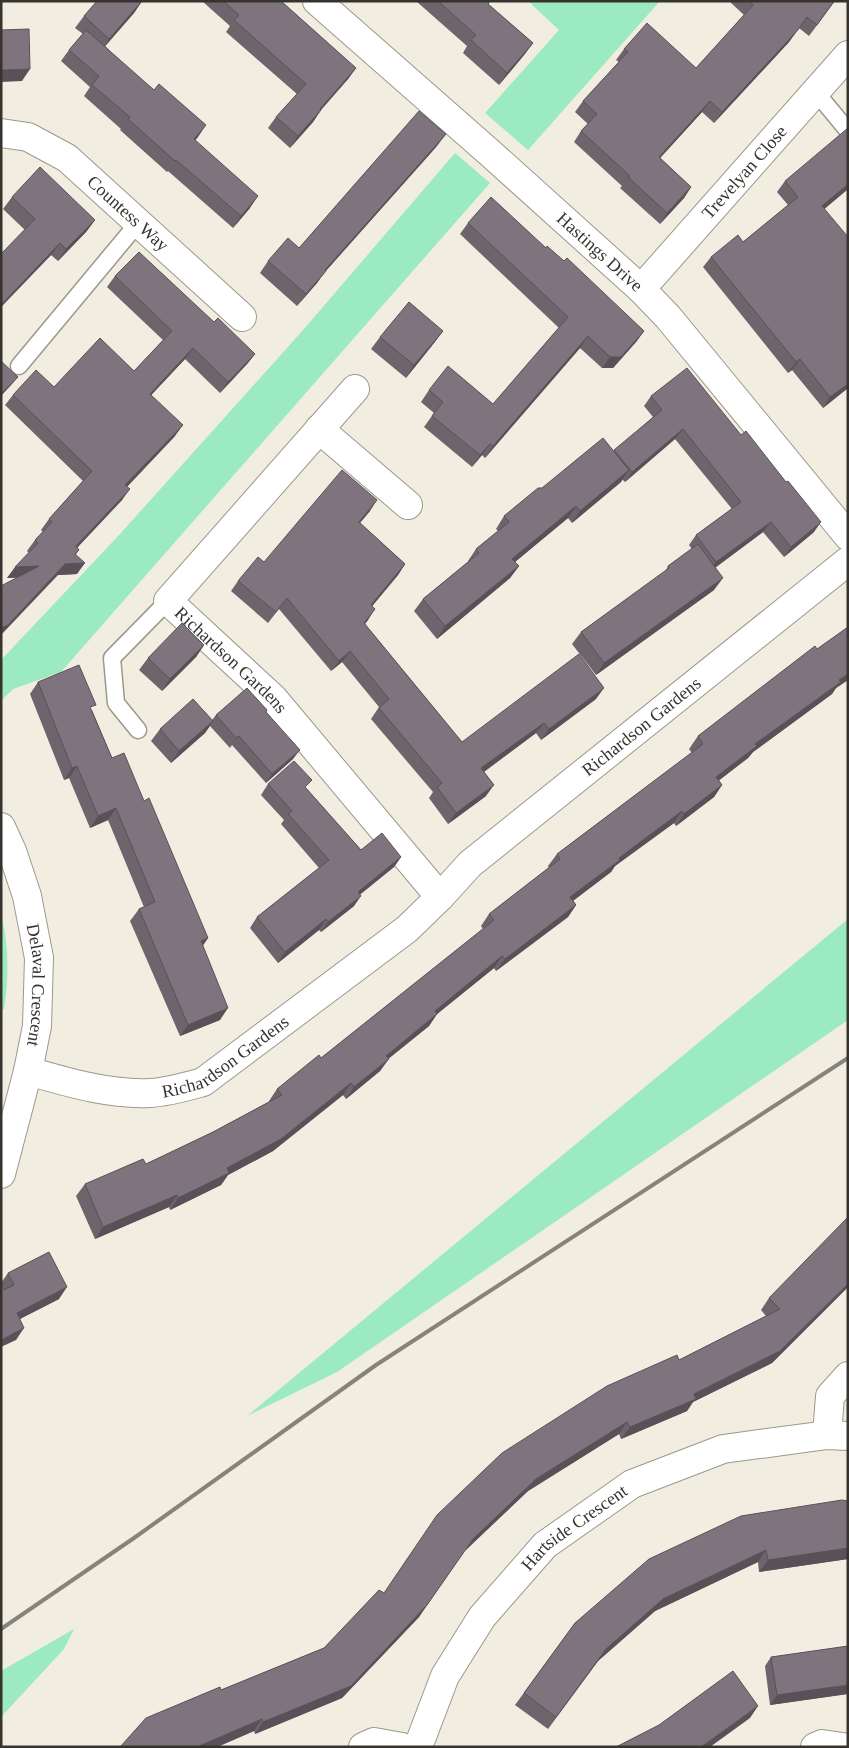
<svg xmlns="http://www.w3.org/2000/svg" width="849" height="1748" font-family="Georgia,serif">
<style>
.green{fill:#9beac1}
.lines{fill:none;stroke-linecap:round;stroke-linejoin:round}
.lane-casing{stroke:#9c988c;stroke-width:19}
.street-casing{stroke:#9c988c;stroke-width:30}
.lane{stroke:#fff;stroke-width:16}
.street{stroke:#fff;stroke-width:28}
.rail{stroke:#85837a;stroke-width:4}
.wall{fill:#6d646c}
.shaded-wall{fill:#595158}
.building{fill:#7f747d;stroke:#595158}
.labels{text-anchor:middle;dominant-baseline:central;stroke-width:5;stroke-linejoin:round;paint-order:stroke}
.street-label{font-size:18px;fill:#36342f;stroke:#fff}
</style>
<rect width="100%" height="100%" fill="#f1ede0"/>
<g class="green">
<polygon points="528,1 660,1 528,150 485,113 559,30"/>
<polygon points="455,153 490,183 61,672 13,689 1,701 1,660 120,534 304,329"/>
<path d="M1,914c8,31 8,63 3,95l-3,1z"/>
<polygon points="848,919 848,1020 337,1372 247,1416"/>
<polygon points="74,1629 64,1649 1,1717 1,1671"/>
</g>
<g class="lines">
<defs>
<g id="lane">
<polyline points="815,91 848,131"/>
<polyline points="19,366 138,223"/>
<polyline points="138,730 116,703 112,658 168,601"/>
</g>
<g id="street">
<path id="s1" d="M317,1l173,152 151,136 27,28 180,219"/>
<path id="s2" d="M1,133l27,4 39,21 175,159"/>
<path id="s3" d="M641,289l207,-234"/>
<path id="s4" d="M355,389l-187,212 105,97 167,199"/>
<polyline points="319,429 408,505"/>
<path id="s5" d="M1,827l11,24 15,45 12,62 -2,68 -9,45 -27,103"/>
<path id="s6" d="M28,1071c39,11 81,24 122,22 18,-1 35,-6 53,-11l204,-153 33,-32 30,-33 378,-303"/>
<polyline points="827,1435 830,1396 848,1376"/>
<polyline points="363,1747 374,1742 402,1747"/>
<path id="s7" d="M418,1747l27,-71 37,-59 63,-72 87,-61 91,-35 104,-14 21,1"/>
<polyline points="815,1747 822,1744 843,1747"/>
</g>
</defs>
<use href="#lane" class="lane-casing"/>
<use href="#street" class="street-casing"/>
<use href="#lane" class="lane"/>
<use href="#street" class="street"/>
<polyline class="rail" points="1,1629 134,1538 376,1365 848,1058"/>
</g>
<g class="wall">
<polygon points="142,1 134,13 105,46 198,137 195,140 250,208 233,228 168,171 167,172 120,130 121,129 84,96 90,87 61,61 69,50 83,34 75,28 84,16"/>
<polygon points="202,1 281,1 356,68 348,79 321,110 313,122 290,148 268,128 276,117 297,94 226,32 230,26"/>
<polygon points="416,1 490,1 488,4 533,43 524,55 499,85 463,53 467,46"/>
<polygon points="729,1 835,1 809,36 799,28 789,42 714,123 702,112 660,158 691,187 684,198 660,224 620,188 622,186 574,142 581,131 588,124 575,112 583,101 619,62 616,60 624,49 696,68 744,15"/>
<polygon points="437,146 324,273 317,283 297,306 260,273 268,261 299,248"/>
<polygon points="785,181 848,189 824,209 848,388 823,408 792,370 788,373 703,267 711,257 743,242 788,205 777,192"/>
<polygon points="12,197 95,220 86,232 58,261 51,255 1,307 1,254 25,230 3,209"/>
<polygon points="468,223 546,248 564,261 644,331 636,342 613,368 602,368 580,348 485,458 482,455 472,467 424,427 434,413 421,402 429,390 493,404 559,328 460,234"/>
<polygon points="115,276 214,322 255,354 247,364 220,393 185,359 151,395 175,436 127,487 122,500 77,548 76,554 77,574 7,578 29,553 27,551 35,540 43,532 41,530 49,519 83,481 5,405 13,395 134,371 163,340 107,287"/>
<polygon points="443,331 434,343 406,378 371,349 380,337"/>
<polygon points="651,396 814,532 784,557 763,532 715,568 714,590 596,675 572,644 581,632 665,572 668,566 692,549 689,545 696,535 732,509 675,439 625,482 622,479 621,482 572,523 568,518 515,562 519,566 510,578 437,639 414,611 423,599 468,562 468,561 476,549 498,531 496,529 504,516 542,488 614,451 653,417 644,406"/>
<polygon points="370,511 360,523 405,564 398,575 372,606 368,620 365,624 462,742 596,699 541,740 536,733 484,772 486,796 448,824 429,798 433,792 371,719 379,707 342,662 331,671 279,609 268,623 231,591 238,581 264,562"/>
<polygon points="848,627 848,680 836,688 832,694 753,752 748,758 719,780 722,785 714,797 676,826 674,823 615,866 611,872 573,901 576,905 568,917 496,971 494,968 437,1014 429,1026 388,1059 380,1071 346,1099 343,1095 273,1151 228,1175 221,1185 170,1210 169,1207 95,1239 76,1196 85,1184 146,1164 213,1132 269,1102 269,1101 277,1089 321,1058 483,929 481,926 489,914 549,868 548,866 557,854 692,753 689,749 698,736"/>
<polygon points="204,645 196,657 162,691 139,670 148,658"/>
<polygon points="38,682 92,710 112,758 144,801 208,938 202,946 220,1020 180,1036 130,921 139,909 144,907 108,820 90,828 69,778 64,780 30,694"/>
<polygon points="266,712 293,759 266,783 232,745 230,748 210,726 205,733 171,763 151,741 160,729 212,720 216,715"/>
<polygon points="268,784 306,788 361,850 401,857 394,867 360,894 354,906 321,932 319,930 278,963 250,928 257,917 319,868 281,824 284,820 261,795"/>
<polygon points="8,1273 59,1299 20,1319 16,1340 3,1290 1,1287 1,1283"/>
<polygon points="846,1289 772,1363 693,1402 687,1411 621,1439 619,1434 528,1491 465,1550 419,1617 342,1698 255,1734 254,1731 217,1747 120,1747 221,1690 324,1648 384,1593 679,1360 766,1316 761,1310 769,1298"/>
<polygon points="848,1501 848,1559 759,1572 758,1562 655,1611 598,1661 548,1729 515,1705 575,1623"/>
<polygon points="771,1657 847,1694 770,1705 765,1666"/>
</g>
<g class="shaded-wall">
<polygon points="142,1 134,13 101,51 109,39"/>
<polygon points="807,17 789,42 714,123 722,112"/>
<polygon points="533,43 524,55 499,85 507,73"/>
<polygon points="356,68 348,79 312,120 320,109"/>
<polygon points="30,69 22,81 1,82 1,70"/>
<polygon points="710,101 702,112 651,168 659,157"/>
<polygon points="321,110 313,122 290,148 298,136"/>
<polygon points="206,125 198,137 186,151 194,139"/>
<polygon points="446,134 437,146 324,273 317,283 297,306 325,270"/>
<polygon points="848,184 848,189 815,217 822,206"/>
<polygon points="691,187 684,198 660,224 667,213"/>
<polygon points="258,196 250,208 233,228 241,216"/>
<polygon points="95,220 86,232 58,261 66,249"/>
<polygon points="60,243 51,255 1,307 2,304"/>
<polygon points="443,331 434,343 406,378 414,365"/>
<polygon points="644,331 636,342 613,368 602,368 610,357"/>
<polygon points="588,336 580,348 485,458 493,446"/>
<polygon points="193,348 185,359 142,405 150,394"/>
<polygon points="255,354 247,364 220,393 228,382"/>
<polygon points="800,359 792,370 788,373 796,362"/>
<polygon points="18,377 13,383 1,396 1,394"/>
<polygon points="848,384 848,388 823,408 830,397"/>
<polygon points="183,425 175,436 118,496 125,485"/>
<polygon points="683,429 675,439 625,482 632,472"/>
<polygon points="490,444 482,455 472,467 480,455"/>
<polygon points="629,470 621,482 572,523 580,511"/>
<polygon points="130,489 122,500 68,557 76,546"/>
<polygon points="377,500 370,511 351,533 359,522"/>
<polygon points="576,506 568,518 504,571 512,559"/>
<polygon points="771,522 763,532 709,572 716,562"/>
<polygon points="821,522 814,532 784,557 791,547"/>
<polygon points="79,550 71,561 85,563 77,574 58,575 1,635 1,628"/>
<polygon points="405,564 398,575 364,616 371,605"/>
<polygon points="39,566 31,577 7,578 15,567"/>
<polygon points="519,566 510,578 437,639 445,626"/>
<polygon points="723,578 714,590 596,675 604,663"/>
<polygon points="375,609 368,620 356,634 364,623"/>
<polygon points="204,645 196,657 162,691 170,679"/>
<polygon points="350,651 342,662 331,671 339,661"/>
<polygon points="848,674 848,680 836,688 832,694 753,752 748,758 708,789 716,777 755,744"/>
<polygon points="604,688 596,699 541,740 549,729"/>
<polygon points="213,721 205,733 171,763 179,751"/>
<polygon points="544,723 536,733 474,779 481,768"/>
<polygon points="300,750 293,759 266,783 272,774"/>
<polygon points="77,766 69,778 64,780 72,768"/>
<polygon points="494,785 486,796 448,824 456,813"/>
<polygon points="722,785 714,797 676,826 684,814"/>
<polygon points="116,808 108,820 90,828 98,816"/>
<polygon points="682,811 674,823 615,866 611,872 562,909 570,897 619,858"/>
<polygon points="401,857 394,867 351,902 358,892"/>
<polygon points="361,896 354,906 321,932 328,922"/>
<polygon points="576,905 568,917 496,971 505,959"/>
<polygon points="326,919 319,930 278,963 285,952"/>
<polygon points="208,938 200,950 201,941"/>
<polygon points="502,956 494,968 426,1023 435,1011"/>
<polygon points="228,1008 220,1020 180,1036 188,1025"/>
<polygon points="437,1014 429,1026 377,1068 386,1056"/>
<polygon points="389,1059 380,1071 346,1099 354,1087"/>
<polygon points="351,1083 343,1095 273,1151 228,1175 221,1185 170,1210 178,1198 227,1168"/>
<polygon points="177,1195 169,1207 95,1239 103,1227"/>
<polygon points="848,1284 848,1287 772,1363 693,1402 687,1411 621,1439 630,1427 694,1394"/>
<polygon points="67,1287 59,1299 8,1325 17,1313"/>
<polygon points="24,1328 16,1340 1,1347 1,1340"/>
<polygon points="627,1422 619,1434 528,1491 465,1551 473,1539 536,1479"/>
<polygon points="848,1548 848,1559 759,1572 768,1560"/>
<polygon points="766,1550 758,1562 655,1611 598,1661 548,1729 606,1649 663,1599"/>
<polygon points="427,1605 419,1617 342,1698 255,1734 263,1722"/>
<polygon points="848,1685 848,1694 770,1705 777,1695"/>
<polygon points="758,1706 750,1718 710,1747 701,1747"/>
<polygon points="262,1719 254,1731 217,1747 197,1747"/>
</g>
<g class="building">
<polygon points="97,1 142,1 109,39 84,16"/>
<polygon points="223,1 281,1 356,68 320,109 321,110 298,136 276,117 306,84 234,20 239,15"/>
<polygon points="438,1 490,1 488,4 533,43 507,73 471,40 476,35"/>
<polygon points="749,1 834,1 817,25 807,17 797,31 722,112 710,101 659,157 691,187 667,213 628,177 630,176 581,131 597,114 583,101 628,52 624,49 647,23 696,68 753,5"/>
<polygon points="29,29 30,69 1,70 1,30"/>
<polygon points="86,30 154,90 159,84 206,125 194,139 258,196 241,216 176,160 175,161 128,119 130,117 92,85 99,76 69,50"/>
<polygon points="419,111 446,134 325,270 326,271 306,294 268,261 288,238 299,248"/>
<polygon points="848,128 848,184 822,206 848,237 848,384 830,397 800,359 796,362 711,257 738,235 743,242 798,197 785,181"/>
<polygon points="40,167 95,220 66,249 60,243 2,304 1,254 35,219 12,197"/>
<polygon points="491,197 546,248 547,246 564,261 567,258 644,331 621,357 610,357 588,336 493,446 490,444 480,455 432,416 443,402 429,390 448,366 493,404 568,317 468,223"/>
<polygon points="139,252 214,322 218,318 255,354 228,382 193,348 150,394 183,425 125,485 130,489 76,546 79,550 75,554 85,563 65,564 8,625 1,628 1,586 39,566 15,567 38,543 35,540 52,522 49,519 92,471 13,395 36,370 54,387 100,338 134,371 172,331 115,276"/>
<polygon points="409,302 443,331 414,365 380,337"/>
<polygon points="1,361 18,377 1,394"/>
<polygon points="687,368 741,435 746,431 786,482 788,481 821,522 791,547 771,522 716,562 696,535 741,502 683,429 632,472 614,450 662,410 651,396"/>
<polygon points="603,438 629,470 580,511 576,506 512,559 519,566 445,626 423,599 479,553 476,549 509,522 504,516 538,488 542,488"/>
<polygon points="342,470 377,500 359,522 405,564 371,605 375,609 364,623 462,742 579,654 604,688 549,729 544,723 481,768 494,785 456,813 437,787 442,783 379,708 389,699 350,651 339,661 287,598 276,612 238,581 258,557 264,562"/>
<polygon points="698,544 723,578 604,663 581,632 669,568 668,566"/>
<polygon points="182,623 204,645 170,679 148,658"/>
<polygon points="848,627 848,674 839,680 841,682 755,744 757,746 716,777 722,785 684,814 682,811 619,858 620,860 570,897 576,905 505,959 502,956 435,1011 437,1014 386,1056 389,1059 354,1087 351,1083 281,1139 227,1168 229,1173 178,1198 177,1195 103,1227 85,1184 143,1159 146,1164 213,1132 282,1095 277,1089 319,1055 321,1058 494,920 489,914 560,859 557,854 703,744 698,736 815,646 817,649"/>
<polygon points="79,665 96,705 90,707 112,758 124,753 144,801 149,798 208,938 201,941 228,1008 188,1025 139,909 155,902 116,808 98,816 77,766 72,768 38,682"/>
<polygon points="247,688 267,710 266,712 300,750 272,774 239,736 236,738 216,715"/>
<polygon points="193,699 213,721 179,751 160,729"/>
<polygon points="294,761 312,780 305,787 361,850 382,833 401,857 358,892 361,896 328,922 326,919 285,952 257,917 329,860 288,814 292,811 268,784"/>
<polygon points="848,1217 848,1284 780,1351 694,1394 696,1399 630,1427 627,1422 536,1479 473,1539 427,1605 351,1686 263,1722 262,1719 197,1747 120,1747 146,1718 220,1687 221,1690 324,1648 379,1590 384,1593 437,1515 502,1453 607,1386 677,1355 679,1360 780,1309 769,1298"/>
<polygon points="49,1252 67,1287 17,1313 24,1328 1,1340 1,1291 14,1285 8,1273"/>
<polygon points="842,1500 848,1501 848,1548 768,1560 766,1550 663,1599 606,1649 556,1717 524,1693 575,1623 649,1559 741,1516"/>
<polygon points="848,1646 848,1685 777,1695 771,1657"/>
<polygon points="733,1671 758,1706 701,1747 616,1747 659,1725"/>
</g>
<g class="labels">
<g class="street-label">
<text stroke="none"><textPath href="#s3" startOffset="156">Trevelyan Close</textPath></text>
<text stroke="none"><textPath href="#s2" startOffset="154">Countess Way</textPath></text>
<text stroke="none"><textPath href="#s1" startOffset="378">Hastings Drive</textPath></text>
<text stroke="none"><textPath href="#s4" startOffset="369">Richardson Gardens</textPath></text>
<text stroke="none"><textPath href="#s6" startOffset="744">Richardson Gardens</textPath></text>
<text stroke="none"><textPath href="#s5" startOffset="164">Delaval Crescent</textPath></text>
<text stroke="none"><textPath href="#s6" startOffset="210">Richardson Gardens</textPath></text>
<text stroke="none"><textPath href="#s7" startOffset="275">Hartside Crescent</textPath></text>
</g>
</g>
<rect width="849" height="1748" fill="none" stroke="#36342f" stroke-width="5"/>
</svg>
